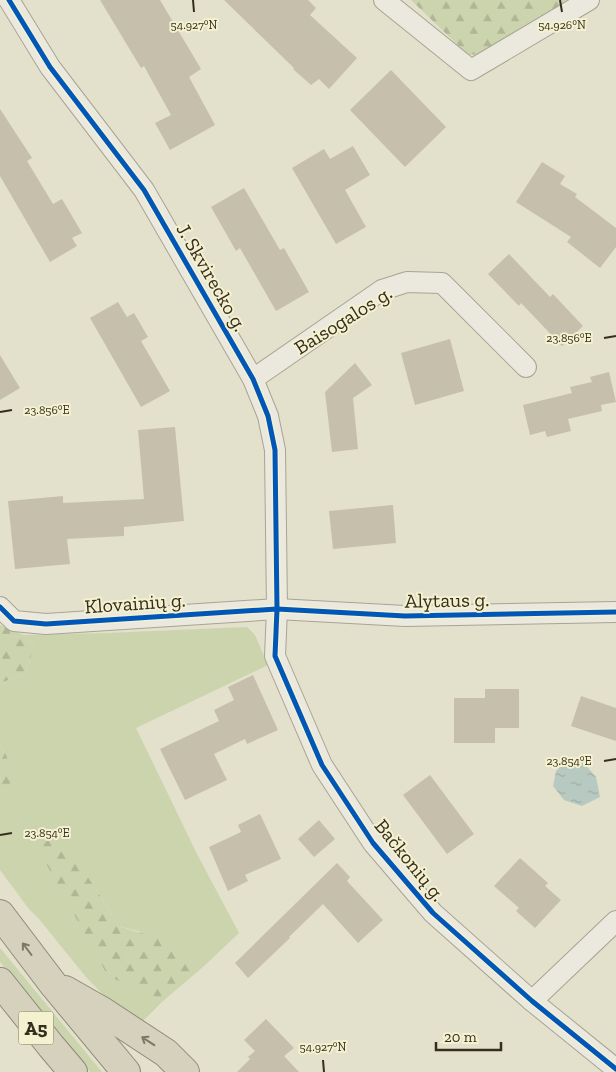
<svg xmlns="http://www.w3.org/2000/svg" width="616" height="1072" font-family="'Zilla Slab',serif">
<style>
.grass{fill:#ccd4ae}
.forest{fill:url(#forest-firs)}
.water{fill:url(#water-ripples)}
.building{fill:#c6bfac}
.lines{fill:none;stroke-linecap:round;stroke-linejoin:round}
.street-casing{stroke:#a8a495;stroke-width:22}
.highway-casing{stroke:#8d8a7b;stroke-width:30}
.street{stroke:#ebe9dd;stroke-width:20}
.highway{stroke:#d6d1bc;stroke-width:28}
.cycleway-casing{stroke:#f4f1d1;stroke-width:8}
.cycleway{stroke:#0057b8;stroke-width:5}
.oneway{stroke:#7e7765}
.ticks{fill:none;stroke:#362e1d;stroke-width:2}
.labels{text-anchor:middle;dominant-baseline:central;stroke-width:4;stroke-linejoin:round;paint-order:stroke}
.shield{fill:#f4f1d1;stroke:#6f6853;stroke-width:1}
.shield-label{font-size:19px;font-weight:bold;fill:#362e1d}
.street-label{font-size:20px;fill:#362e1d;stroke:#f4f1d1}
.ticks-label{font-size:12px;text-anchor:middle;fill:#362e1d;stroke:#f4f1d1;stroke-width:4;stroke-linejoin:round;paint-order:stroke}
</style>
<defs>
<pattern id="forest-firs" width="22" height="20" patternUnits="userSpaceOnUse" patternTransform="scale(1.25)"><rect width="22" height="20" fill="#ccd4ae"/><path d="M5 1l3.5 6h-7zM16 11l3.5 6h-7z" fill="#b0b695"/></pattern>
<pattern id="water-ripples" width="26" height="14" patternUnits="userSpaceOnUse" patternTransform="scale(1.25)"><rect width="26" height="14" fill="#b7c9c1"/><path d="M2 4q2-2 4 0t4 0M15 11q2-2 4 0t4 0" fill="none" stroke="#9eada5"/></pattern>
</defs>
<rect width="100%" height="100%" fill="#e3e0cb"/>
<g class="grass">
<polygon points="247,627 255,635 268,665 136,728 197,854 239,933 203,967 183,957 138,931 118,926 98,892 39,849 108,975 163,1001 142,1022 123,1015 86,977 39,919 29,909 0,870 0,793 8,788 5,752 0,744 0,683 25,674 35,646 24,635 107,633"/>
<polygon points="0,948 102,1072 90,1072 0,962"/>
</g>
<g class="forest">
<polygon points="411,0 570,0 481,54 468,55"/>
<polygon points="0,625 24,635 35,646 25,674 0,683"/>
<polygon points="0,744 5,752 13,776 8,788 0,793"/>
<polygon points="52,836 60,837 98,892 118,926 174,943 183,957 203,967 163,1001 108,976 38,849"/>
</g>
<polygon class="water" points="568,759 581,760 596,777 600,797 582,806 564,800 553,786 556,771"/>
<g class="building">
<polygon points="100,0 160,0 201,69 189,77 215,125 170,150 155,123 171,115 144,66 141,68"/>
<polygon points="224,0 308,0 316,8 310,15 357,58 329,89 319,79 311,85 293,69 294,68"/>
<polygon points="391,70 446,127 405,167 350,110"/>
<polygon points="0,109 32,158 27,161 53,204 62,199 82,233 72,238 77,246 50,262 0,176"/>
<polygon points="353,146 370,175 345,190 366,227 336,244 292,168 324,149 330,159"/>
<polygon points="542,162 565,176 560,184 577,194 575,197 616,228 616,247 600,268 567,242 571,237 516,202"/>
<polygon points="244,188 280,250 284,248 309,292 276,311 240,248 236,251 211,207"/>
<polygon points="509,254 550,297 553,294 583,326 562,346 521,303 519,306 488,274"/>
<polygon points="118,302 127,317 134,313 148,337 141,341 170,391 141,407 90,318"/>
<polygon points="450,339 464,391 415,405 401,353"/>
<polygon points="0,355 20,388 0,400"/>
<polygon points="355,363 372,385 353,398 358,449 332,452 325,392"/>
<polygon points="609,372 616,402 601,405 602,411 568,419 571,431 547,437 545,431 530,435 523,405 572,393 570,387 592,382 590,377"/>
<polygon points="175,427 184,521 124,527 124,536 67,539 70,564 15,569 8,501 63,496 63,503 144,499 138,430"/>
<polygon points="393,505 396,543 333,549 329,511"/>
<polygon points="253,675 278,730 247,744 245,739 214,754 227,780 185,800 160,749 219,721 214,710 234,700 228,687"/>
<polygon points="485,689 519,689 519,728 495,728 495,743 454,743 454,698 485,698"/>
<polygon points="581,696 616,708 616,741 571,726"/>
<polygon points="430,775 474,834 447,854 403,795"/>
<polygon points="260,814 281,859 245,875 248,881 228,891 209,847 241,832 238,825"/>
<polygon points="319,820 335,839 314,857 298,839"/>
<polygon points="520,858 548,883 545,886 561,900 535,928 516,911 519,908 494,886"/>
<polygon points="337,863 350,877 347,881 383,920 358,943 323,904 289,937 290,938 248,978 235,963"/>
<polygon points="266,1019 294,1048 284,1056 299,1072 237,1072 250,1059 248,1057 255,1051 244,1040"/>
</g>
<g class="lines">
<defs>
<g id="street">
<polyline points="9,0 50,67 144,190 253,379 268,416 275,450 277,609 275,656 322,765 373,843 433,913 532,1001 616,1069"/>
<polyline points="384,0 471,70 589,0"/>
<polyline points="253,379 382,290 407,282 442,283 526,367"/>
<polyline points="0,607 14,621 46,624 277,609 405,616 616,612"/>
<polyline points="532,1001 616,921"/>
</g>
<g id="highway">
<polyline points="0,914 53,984 126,1072"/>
<polyline points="0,982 51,1046 73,1072"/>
<polyline points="65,990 102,1011 166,1053 185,1072"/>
</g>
</defs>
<use href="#street" class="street-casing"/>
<use href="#highway" class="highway-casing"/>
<use href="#street" class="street"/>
<use href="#highway" class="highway"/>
<defs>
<g id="cycleway">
<polyline points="9,0 50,67 144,190 253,379 268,416 275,450 277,609 275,656 322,765 373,843 433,913 532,1001 616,1069"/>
<polyline points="0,607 14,621 46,624 277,609 405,616 616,612"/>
</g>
</defs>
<use href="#cycleway" class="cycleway-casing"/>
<use href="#cycleway" class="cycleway"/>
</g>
<defs><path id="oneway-shaft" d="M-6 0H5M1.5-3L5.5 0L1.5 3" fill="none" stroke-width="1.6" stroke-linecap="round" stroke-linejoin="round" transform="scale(1.25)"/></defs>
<g class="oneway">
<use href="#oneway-shaft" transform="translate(27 949) rotate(-127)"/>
<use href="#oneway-shaft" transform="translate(148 1041) rotate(-147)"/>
</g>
<path class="ticks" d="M193,0l1,12M560,0l2,12M604,338l12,-2M0,412l12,-2M604,761l12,-2M0,835l12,-2M323,1060l1,12"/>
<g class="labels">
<rect class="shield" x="18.5" y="1011.5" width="35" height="33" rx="4"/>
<g class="shield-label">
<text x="36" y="1028">A5</text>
</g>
<g class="street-label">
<text transform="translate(212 277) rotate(60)">J. Skvirecko g.</text>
<text transform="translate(343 320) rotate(-32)">Baisogalos g.</text>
<text transform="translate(447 600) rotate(-1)">Alytaus g.</text>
<text transform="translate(135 603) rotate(-4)">Klovainių g.</text>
<text transform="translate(410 860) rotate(51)">Bačkonių g.</text>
</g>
</g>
<g class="ticks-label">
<text x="194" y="29">54.927°N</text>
<text x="562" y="29">54.926°N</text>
<text x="569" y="342">23.856°E</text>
<text x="47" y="414">23.856°E</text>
<text x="569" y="765">23.854°E</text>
<text x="47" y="837">23.854°E</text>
<text x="323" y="1051">54.927°N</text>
</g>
<path d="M436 1042v8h65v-8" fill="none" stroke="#362e1d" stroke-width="2.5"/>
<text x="444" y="1042" font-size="15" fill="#362e1d" stroke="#f4f1d1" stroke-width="4" paint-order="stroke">20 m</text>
</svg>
